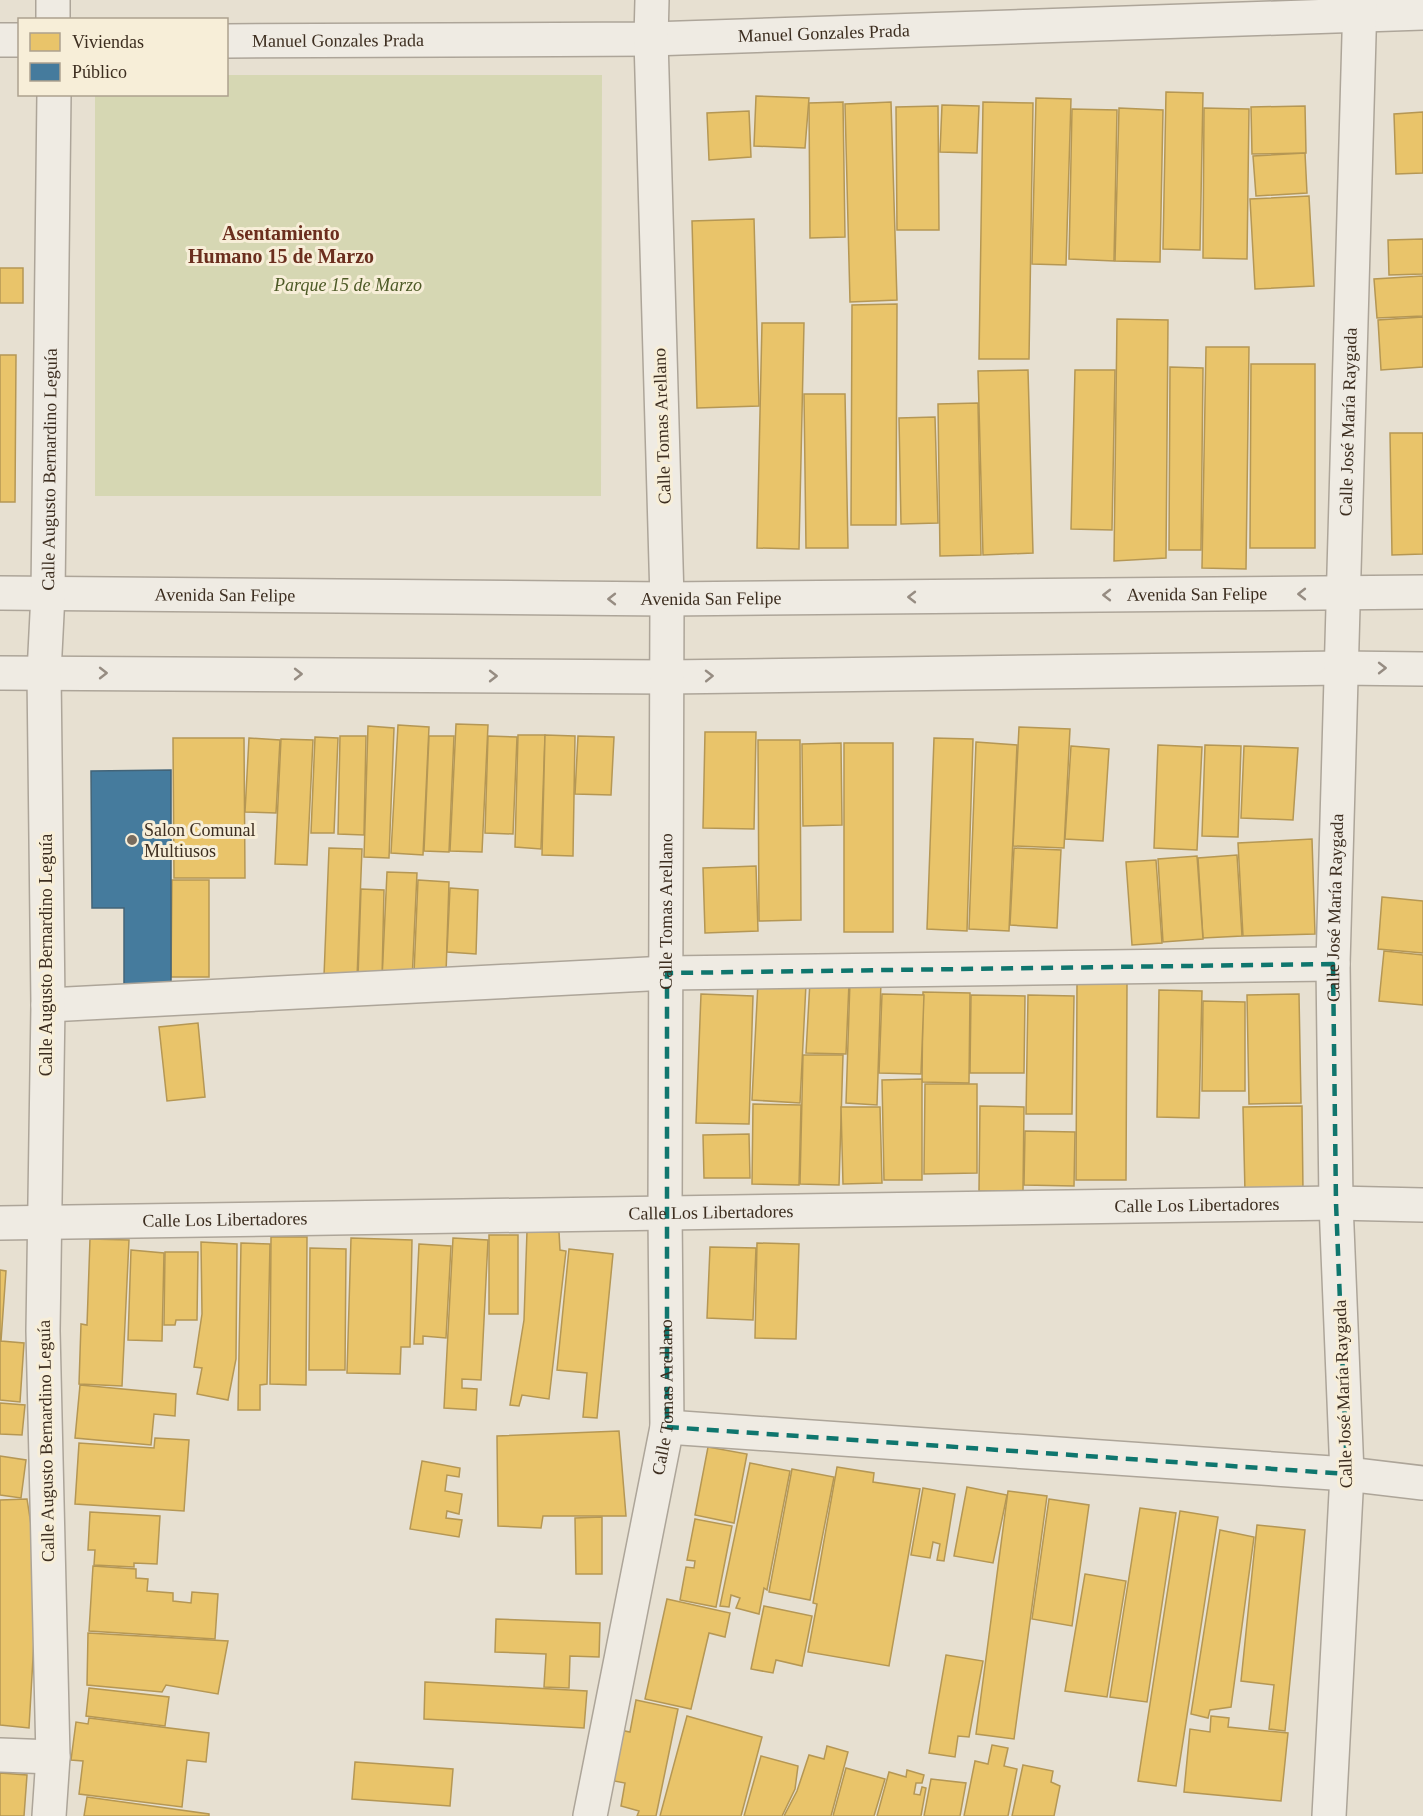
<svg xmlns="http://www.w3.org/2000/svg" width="1423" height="1816" font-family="'Times New Roman',serif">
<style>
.green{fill:#d6d7b3}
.homes{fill:#e9c46a;stroke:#b59754;stroke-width:1.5}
.public{fill:#457b9d;stroke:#436478;stroke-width:1.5}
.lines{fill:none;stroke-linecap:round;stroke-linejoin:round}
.minor-casing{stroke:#ada599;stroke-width:36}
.minor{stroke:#efebe3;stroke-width:33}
.oneway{stroke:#968c82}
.marked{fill:none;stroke:#0f766e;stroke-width:4.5;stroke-dasharray:12 8;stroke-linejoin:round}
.poi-dot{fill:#786c5e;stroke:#f7eed8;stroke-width:2}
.labels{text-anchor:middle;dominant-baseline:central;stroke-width:6;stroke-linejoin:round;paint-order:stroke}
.street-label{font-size:18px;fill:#3d2e20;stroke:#f7eed8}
.park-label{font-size:18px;font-style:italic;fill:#4d5a26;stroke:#f7eed8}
.poi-label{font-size:18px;fill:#3d2e20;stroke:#f7eed8;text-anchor:start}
.neighbourhood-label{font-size:20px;font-weight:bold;fill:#6b2e1e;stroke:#f7eed8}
</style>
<rect width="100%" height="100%" fill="#e7e0d1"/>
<polygon class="green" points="227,75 602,75 601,496 95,496 95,95 226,94"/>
<g class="homes">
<polygon points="1166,92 1203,93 1200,250 1163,249"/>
<polygon points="756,96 809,98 805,148 754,146"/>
<polygon points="1036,98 1071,99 1066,265 1032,264"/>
<polygon points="843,102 845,237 810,238 809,103"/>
<polygon points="891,102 897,300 850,302 845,104"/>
<polygon points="983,102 1033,103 1029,359 979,359"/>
<polygon points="942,105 979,106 977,153 940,152"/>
<polygon points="938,106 939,230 897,230 896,107"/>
<polygon points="1305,106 1306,153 1252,154 1251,107"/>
<polygon points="1119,108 1163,110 1160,262 1115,261"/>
<polygon points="1204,108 1249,109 1247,259 1203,258"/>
<polygon points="1072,109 1117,110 1114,261 1069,259"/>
<polygon points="749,111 751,157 709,160 707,113"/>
<polygon points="1423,112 1423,173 1396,174 1394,114"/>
<polygon points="1305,153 1307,193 1256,196 1253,156"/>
<polygon points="1309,196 1314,286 1255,289 1250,199"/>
<polygon points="754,219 759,406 697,408 692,221"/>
<polygon points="1423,239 1423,274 1389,275 1388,240"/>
<rect x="0" y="268" width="23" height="35"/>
<polygon points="1423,276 1423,316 1377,318 1374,279"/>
<polygon points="897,304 896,525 851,525 852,305"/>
<polygon points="1423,317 1423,367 1381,370 1378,320"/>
<polygon points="1117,319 1168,320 1166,558 1114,561"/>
<polygon points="762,323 804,323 799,549 757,548"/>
<polygon points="1206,347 1249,347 1246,569 1202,568"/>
<polygon points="0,355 16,355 15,502 0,502"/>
<polygon points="1251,364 1315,364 1315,548 1250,548"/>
<polygon points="1170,367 1203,368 1201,550 1169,550"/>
<polygon points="1028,370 1033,553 983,555 978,371"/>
<polygon points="1075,370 1115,370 1112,530 1071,529"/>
<polygon points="804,394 845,394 848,548 806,548"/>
<polygon points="978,403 981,555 940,556 938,404"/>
<polygon points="935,417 938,523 901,524 899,418"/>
<polygon points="1390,433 1423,433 1423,554 1392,555"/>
<polygon points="456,724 488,725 482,852 450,851"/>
<polygon points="398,725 429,727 423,855 391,853"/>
<polygon points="368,726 394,728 389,858 364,857"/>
<polygon points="1019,727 1070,729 1064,848 1013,846"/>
<polygon points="705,732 756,732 754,829 703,828"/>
<polygon points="518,735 545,735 541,849 515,847"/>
<polygon points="545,735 575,736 573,856 542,855"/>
<polygon points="340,736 366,736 364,835 338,834"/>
<polygon points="429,736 454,736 449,852 424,851"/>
<polygon points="488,736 517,737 513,834 485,833"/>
<polygon points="578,736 614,737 611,795 575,794"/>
<polygon points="315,737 338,738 334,833 311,833"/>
<polygon points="173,738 244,738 245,878 174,878"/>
<polygon points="249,738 280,740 276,813 245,812"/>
<polygon points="934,738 973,739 967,931 927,929"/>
<polygon points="281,739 313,740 307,865 275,864"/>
<polygon points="758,740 800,740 801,920 759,921"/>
<polygon points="976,742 1017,745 1009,931 969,929"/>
<polygon points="841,743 842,825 803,826 802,744"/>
<rect x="844" y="743" width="49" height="189"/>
<polygon points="1158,745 1202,747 1197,850 1154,848"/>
<polygon points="1205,745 1241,746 1238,837 1202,836"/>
<polygon points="1071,746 1109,749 1103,841 1065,839"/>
<polygon points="1244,746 1298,748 1293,820 1241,818"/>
<polygon points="1312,839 1315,934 1243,936 1238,843"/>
<polygon points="329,848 362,849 357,978 324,976"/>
<polygon points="1014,848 1061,850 1057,928 1010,925"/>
<polygon points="1237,855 1242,936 1203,938 1198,858"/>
<polygon points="1197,856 1203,939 1163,942 1158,859"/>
<polygon points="1156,860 1162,943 1132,945 1126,862"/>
<polygon points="756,866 758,931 705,933 703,868"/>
<polygon points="387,872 417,873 412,981 382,979"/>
<polygon points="172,880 209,880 209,977 171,977"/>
<polygon points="418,880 449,882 446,974 414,973"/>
<polygon points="450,888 478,890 476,954 447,952"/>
<polygon points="361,889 384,890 382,978 358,977"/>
<polygon points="1382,897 1423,901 1423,953 1378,949"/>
<polygon points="1384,951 1423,955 1423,1005 1379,1001"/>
<polygon points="810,981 849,983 846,1054 806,1053"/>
<polygon points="850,981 881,981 877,1105 846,1103"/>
<polygon points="758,982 806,984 800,1103 752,1100"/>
<polygon points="1077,983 1127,983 1126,1180 1076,1180"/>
<polygon points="1159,990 1202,991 1199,1118 1157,1117"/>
<polygon points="923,992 970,993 969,1083 922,1082"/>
<polygon points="701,994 753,996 749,1124 696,1123"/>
<polygon points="882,994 924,995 921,1074 879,1073"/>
<polygon points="1299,994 1301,1103 1249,1104 1247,995"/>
<polygon points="971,995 1025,996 1024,1073 970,1073"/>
<polygon points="1028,995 1074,996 1072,1114 1026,1114"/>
<polygon points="1203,1001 1245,1002 1245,1091 1202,1091"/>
<polygon points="198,1023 205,1097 167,1101 159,1027"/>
<polygon points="803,1055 843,1055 839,1185 800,1184"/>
<polygon points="922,1079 922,1180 884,1180 882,1080"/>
<polygon points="925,1084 977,1084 977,1173 924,1174"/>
<polygon points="753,1104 801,1105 799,1185 752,1184"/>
<polygon points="980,1106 1024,1107 1023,1191 979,1191"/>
<polygon points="1302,1106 1303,1192 1245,1193 1243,1107"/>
<polygon points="841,1107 880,1107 882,1183 843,1184"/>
<polygon points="1025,1131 1075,1132 1074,1186 1024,1185"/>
<polygon points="749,1134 750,1178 704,1178 703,1135"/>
<polygon points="527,1231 559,1232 560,1250 566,1251 549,1399 522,1395 519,1406 510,1405 524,1320"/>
<rect x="489" y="1235" width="29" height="79"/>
<polygon points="271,1237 307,1237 306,1385 270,1384"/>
<polygon points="351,1238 412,1240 410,1347 401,1347 400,1374 347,1373"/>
<polygon points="453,1238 488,1240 481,1380 462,1379 462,1388 477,1389 476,1410 444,1408"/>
<polygon points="90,1239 129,1240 122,1386 79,1384 81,1324 87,1325"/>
<polygon points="201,1242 237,1244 236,1359 228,1400 197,1394 202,1368 194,1367 202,1314"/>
<polygon points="241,1243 270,1244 267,1384 260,1385 260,1410 238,1410"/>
<polygon points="757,1243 799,1244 796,1339 755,1338"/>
<polygon points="419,1244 451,1246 446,1338 423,1336 423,1344 414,1344"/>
<polygon points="710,1247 756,1248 753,1320 707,1318"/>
<polygon points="310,1248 346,1249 345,1370 309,1370"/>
<polygon points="569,1249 613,1254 597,1418 583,1417 587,1373 557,1370"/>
<polygon points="131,1250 164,1253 162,1341 128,1340"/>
<polygon points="165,1252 198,1252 197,1320 176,1320 175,1325 164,1325"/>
<polygon points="0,1270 6,1271 1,1341 24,1343 20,1402 0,1400"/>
<polygon points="80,1385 176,1394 175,1416 154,1414 151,1445 75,1438"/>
<polygon points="0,1403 25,1405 22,1435 0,1434"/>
<polygon points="619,1431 626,1516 543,1516 541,1528 498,1526 497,1436"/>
<polygon points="155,1438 189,1440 184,1511 75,1504 79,1443 154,1448"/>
<polygon points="708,1447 747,1454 734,1523 695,1515"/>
<polygon points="0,1456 26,1460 21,1498 0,1495"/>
<polygon points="422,1461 460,1468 459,1477 447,1475 445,1491 462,1494 459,1514 447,1511 446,1518 462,1520 459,1537 410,1529"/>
<polygon points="750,1463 790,1471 767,1590 764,1588 759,1614 736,1608 740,1598 731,1595 729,1607 720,1606"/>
<polygon points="837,1467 874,1473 873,1482 920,1489 889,1666 808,1652 817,1604 813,1603"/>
<polygon points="792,1469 834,1477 810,1600 769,1592"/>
<polygon points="967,1487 1007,1495 993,1563 954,1556"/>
<polygon points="923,1488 955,1494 944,1561 937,1560 940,1544 933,1542 930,1558 911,1555"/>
<polygon points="1008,1491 1047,1496 1014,1739 976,1734"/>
<polygon points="27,1499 38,1570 29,1728 0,1725 0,1500"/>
<polygon points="1049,1499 1089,1505 1072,1626 1032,1619"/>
<polygon points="1140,1508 1176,1513 1147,1702 1110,1697"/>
<polygon points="1180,1511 1218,1517 1176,1786 1138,1781"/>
<polygon points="90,1512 160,1516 157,1564 134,1563 134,1567 94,1565 95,1550 88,1550"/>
<polygon points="602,1517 602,1574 576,1574 575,1518"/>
<polygon points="695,1519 732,1526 716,1607 680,1600 686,1567 694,1568 695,1561 687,1560"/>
<polygon points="1257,1525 1305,1530 1285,1731 1269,1729 1274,1685 1241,1681"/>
<polygon points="1220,1530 1254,1537 1231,1707 1210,1710 1208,1718 1191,1714"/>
<polygon points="93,1566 136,1569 136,1578 148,1579 147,1591 173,1593 173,1601 191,1603 192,1592 218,1594 215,1639 89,1631"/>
<polygon points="1085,1574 1126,1581 1107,1697 1065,1691"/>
<polygon points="667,1599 730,1613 725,1637 709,1633 691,1709 645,1699"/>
<polygon points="764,1606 812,1616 802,1666 776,1660 773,1673 751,1669"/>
<polygon points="496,1619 600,1623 599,1657 570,1656 569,1688 544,1687 546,1654 495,1652"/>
<polygon points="88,1633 228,1641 218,1694 166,1685 162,1692 87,1685"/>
<polygon points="946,1655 983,1661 969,1737 958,1736 955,1757 929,1753"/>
<polygon points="425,1682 587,1691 584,1728 424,1719"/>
<polygon points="89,1688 169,1697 165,1726 86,1716"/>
<polygon points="636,1700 678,1709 656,1816 637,1816 639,1811 621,1806 625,1783 609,1780 620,1730 630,1732"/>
<polygon points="687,1716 762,1737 741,1816 660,1816"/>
<polygon points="1211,1716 1229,1718 1228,1727 1288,1733 1281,1801 1184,1792 1190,1729 1210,1732"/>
<polygon points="89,1718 209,1733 206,1762 187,1760 182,1807 79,1794 83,1761 71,1760 76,1722 88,1724"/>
<polygon points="992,1745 1008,1748 1004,1766 1017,1769 1008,1816 964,1816 975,1761 988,1764"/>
<polygon points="827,1746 848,1752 831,1816 784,1816 797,1791 809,1755 824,1759"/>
<polygon points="761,1756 798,1766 795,1789 782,1816 744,1816"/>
<polygon points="355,1762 453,1769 450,1806 352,1799"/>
<polygon points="1023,1765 1053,1771 1051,1782 1060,1786 1054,1816 1012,1816"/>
<polygon points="846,1768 885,1779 874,1816 833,1816"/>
<polygon points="907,1770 924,1775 922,1783 916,1783 914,1794 920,1795 922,1787 926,1788 921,1816 877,1816 889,1772 906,1777"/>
<polygon points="0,1773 27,1775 24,1816 0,1816"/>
<polygon points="931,1779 966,1783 960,1816 924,1816"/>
<polygon points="87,1797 209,1814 209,1816 84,1816"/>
</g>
<polygon class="public" points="171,770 171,985 124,985 124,908 92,908 91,771"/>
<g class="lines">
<defs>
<g id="minor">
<polyline points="53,0 53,20"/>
<polyline points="0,40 20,40"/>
<path id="s1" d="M226,41l425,-2 772,-26"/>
<path id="s2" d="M0,593l667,6 756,-7"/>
<polyline points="0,673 667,677 1341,668 1423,669"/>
<polyline points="48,1005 667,973 1333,964"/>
<path id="s3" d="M0,1223l1336,-20 87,2"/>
<polyline points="667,1427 1347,1474 1423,1483"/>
<polyline points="0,1755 53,1757"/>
<path id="s4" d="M49,1816l4,-59 -10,-426 5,-326 -4,-332 4,-79 6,-500"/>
<path id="s5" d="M590,1816l77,-389 -2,-215 2,-613 -16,-560 1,-39"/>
<path id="s6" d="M1329,1816l18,-342 -11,-271 -3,-239 27,-964"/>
</g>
</defs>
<use href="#minor" class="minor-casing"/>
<use href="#minor" class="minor"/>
</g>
<defs><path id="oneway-chevron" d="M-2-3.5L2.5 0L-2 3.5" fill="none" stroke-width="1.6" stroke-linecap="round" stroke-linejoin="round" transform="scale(1.5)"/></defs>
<g class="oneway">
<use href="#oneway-chevron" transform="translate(1302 594) rotate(180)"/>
<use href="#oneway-chevron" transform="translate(1107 595) rotate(180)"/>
<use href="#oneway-chevron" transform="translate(912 597) rotate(180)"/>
<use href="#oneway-chevron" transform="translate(612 599) rotate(-180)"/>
<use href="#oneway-chevron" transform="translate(1382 668)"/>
<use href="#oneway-chevron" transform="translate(103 673)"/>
<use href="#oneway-chevron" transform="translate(298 674)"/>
<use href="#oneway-chevron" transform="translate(493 676)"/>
<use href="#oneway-chevron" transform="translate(709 676) rotate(-1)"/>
</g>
<path class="marked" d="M1333,964l3,239 11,271 -680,-47v-454z"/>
<circle class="poi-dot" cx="132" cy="840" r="6"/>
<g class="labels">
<g class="street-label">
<text stroke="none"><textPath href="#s1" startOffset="598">Manuel Gonzales Prada</textPath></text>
<text stroke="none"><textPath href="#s1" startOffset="112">Manuel Gonzales Prada</textPath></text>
<text stroke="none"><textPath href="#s6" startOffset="1395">Calle José María Raygada</textPath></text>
<text transform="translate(662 426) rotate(-92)">Calle Tomas Arellano</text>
<text stroke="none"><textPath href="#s4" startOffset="1347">Calle Augusto Bernardino Leguía</textPath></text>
<text stroke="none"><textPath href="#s2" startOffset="1197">Avenida San Felipe</textPath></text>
<text stroke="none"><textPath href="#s2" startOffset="225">Avenida San Felipe</textPath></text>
<text stroke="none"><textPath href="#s2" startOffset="711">Avenida San Felipe</textPath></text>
<text stroke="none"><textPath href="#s6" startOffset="909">Calle José María Raygada</textPath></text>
<text stroke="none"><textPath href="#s5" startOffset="912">Calle Tomas Arellano</textPath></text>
<text transform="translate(46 955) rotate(-90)">Calle Augusto Bernardino Leguía</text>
<text stroke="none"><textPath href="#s3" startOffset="1197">Calle Los Libertadores</textPath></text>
<text stroke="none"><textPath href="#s3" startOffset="711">Calle Los Libertadores</textPath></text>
<text stroke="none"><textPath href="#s3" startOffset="225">Calle Los Libertadores</textPath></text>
<text transform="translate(1343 1394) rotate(-92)">Calle José María Raygada</text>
<text stroke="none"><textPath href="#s5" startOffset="426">Calle Tomas Arellano</textPath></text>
<text transform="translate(46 1441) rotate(-91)">Calle Augusto Bernardino Leguía</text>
</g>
<g class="park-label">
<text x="348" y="285">Parque 15 de Marzo</text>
</g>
<g class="poi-label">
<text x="144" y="830">Salon Comunal<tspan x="144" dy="21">Multiusos</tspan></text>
</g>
<g class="neighbourhood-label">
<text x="281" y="233">Asentamiento<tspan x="281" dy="23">Humano 15 de Marzo</tspan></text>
</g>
</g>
<rect x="18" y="18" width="210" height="78" fill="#f7eed8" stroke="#ada18e" stroke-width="1.5"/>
<rect x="30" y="33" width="30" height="18" fill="#e9c46a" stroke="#ada18e" stroke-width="1.5"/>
<text x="72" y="48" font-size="18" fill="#3d2e20">Viviendas</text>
<rect x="30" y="63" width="30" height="18" fill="#457b9d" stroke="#ada18e" stroke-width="1.5"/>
<text x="72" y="78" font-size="18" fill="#3d2e20">Público</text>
</svg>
